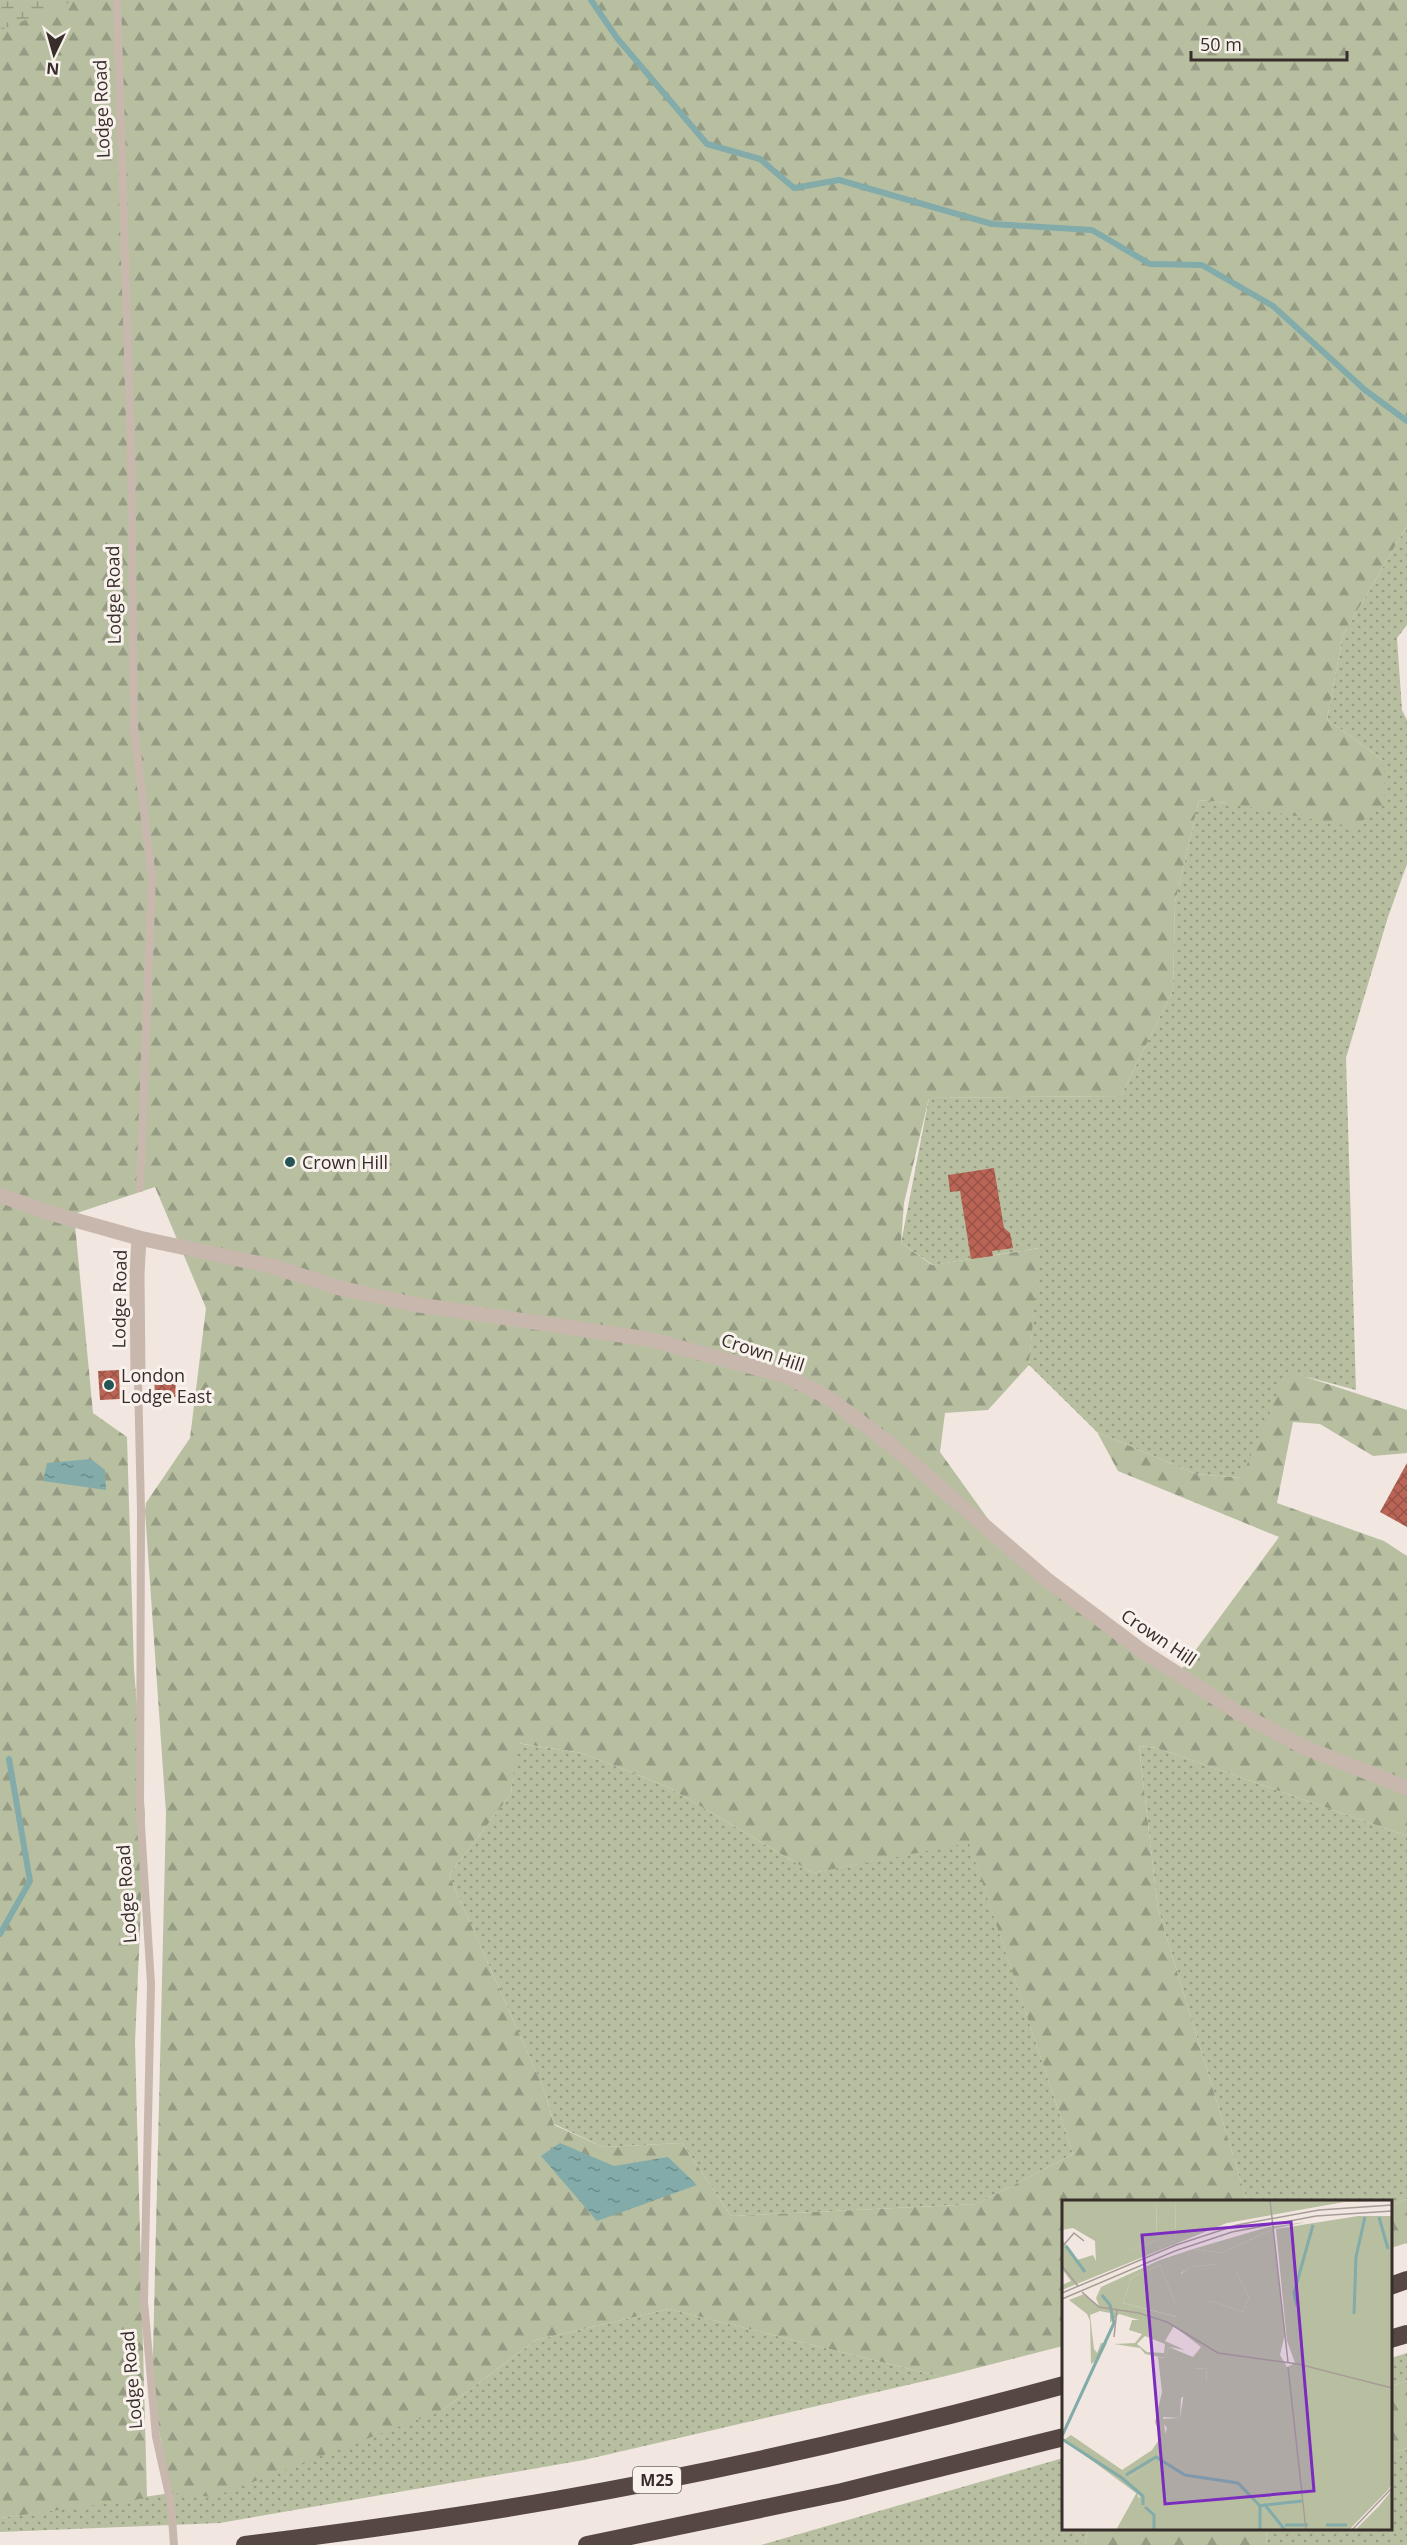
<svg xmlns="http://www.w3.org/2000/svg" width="1407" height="2545" font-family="'Open Sans',sans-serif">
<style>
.grass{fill:url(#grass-dots)}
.forest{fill:url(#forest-firs);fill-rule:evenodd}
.wetland{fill:url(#wetland-marsh)}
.water{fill:url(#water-ripples)}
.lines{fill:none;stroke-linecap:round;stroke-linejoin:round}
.stream{stroke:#82aba9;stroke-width:6}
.building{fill:url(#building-cross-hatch)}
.lane{stroke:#c8b7ad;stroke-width:8}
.street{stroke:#c8b7ad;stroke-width:15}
.highway{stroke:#574743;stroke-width:18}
.poi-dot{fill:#245453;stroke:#f9f2ec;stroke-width:2}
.labels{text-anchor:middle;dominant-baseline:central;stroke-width:6;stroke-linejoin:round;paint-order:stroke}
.shield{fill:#f9f2ec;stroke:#716965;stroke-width:1.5}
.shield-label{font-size:16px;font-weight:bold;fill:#372e2b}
.street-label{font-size:18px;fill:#372e2b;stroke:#f9f2ec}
.poi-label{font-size:18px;fill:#372e2b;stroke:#f9f2ec;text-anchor:start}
.inset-river{fill:none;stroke:#82aba9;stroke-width:3}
.inset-road{fill:none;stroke:#a79d98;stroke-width:1.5}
.view{fill:#7b2cbf;fill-opacity:0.15;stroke:#7b2cbf;stroke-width:3}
.inset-edge{fill:none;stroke:#372e2b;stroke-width:3}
</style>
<defs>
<pattern id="grass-dots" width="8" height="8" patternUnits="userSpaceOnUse" patternTransform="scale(1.5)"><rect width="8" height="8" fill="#b8bfa1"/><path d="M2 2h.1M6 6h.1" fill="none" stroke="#969c83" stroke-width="1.8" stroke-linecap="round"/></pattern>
<pattern id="forest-firs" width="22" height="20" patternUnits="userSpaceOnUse" patternTransform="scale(1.5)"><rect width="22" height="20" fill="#b8bfa1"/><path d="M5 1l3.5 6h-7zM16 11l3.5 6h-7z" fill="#969c83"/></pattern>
<pattern id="wetland-marsh" width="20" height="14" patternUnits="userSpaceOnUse" patternTransform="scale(1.5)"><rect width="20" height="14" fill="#b8bfa1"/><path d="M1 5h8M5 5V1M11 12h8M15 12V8" fill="none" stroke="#969c83"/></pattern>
<pattern id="water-ripples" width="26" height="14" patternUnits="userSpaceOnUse" patternTransform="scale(1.5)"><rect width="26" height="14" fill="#82aba9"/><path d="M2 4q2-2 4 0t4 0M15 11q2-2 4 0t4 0" fill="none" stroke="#6b8c8a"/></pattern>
<pattern id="building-cross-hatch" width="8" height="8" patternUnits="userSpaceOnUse" patternTransform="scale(1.5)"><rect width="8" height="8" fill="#ba6455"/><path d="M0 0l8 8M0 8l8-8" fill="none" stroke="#985347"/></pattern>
</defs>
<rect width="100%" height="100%" fill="#f1e7e0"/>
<g class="grass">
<polygon points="1407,526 1407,625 1397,638 1402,710 1407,720 1407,864 1388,917 1346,1058 1356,1390 1288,1372 1242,1478 1196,1474 1097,1432 1029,1365 1039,1248 933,1265 901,1243 929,1098 1121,1096 1173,990 1175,903 1199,800 1227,803 1384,761 1327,719 1343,635"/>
<polygon points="516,1743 582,1753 668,1787 813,1873 969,1842 1073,2154 977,2204 731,2216 682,2143 603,2147 554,2124 545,2092 449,1875 511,1794"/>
<polygon points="1139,1746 1157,1748 1407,1836 1407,2199 1391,2205 1390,2202 1247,2201 1158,1909"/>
<polygon points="669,2309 942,2377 584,2460 220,2523 0,2532 0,2518 171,2493 443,2410 536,2340"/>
<polygon points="1407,2353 1407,2381 1391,2386 1391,2358"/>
<polygon points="1407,2448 1407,2545 1266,2545 1267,2529 1390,2528 1391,2453"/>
<polygon points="1063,2458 1064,2528 1088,2529 1085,2545 761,2545"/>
</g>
<g class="forest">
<path d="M0,0h1407v526l-64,109 -16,84 57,42v44l-30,22 -127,-24 -28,-3 -24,103 -2,87 -52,106 -192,2 -25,105 -3,40 31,22 108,-17 -11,117 -41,45 -43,3 -5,39 69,96 169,126 101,-137 -161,-66 -21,-39 99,42 45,4 47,-107 119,39v43l-34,3 -53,-32 -27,-2 -16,81 107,38 23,15v280l-250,-88 -18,-2 19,163 89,292 -183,1 -1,144 -121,31 -273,-68 -133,31 -93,70 -230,87 -42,-4 -19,-98 14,-582 -21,-302 1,-8 44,-65 16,-130 -51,-121 -81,27 19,199 34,24 7,231 11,146 -10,229 12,455 -147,20zM517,1743l65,10 86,34 145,86 156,-30 104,311 -96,50 -246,12 -49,-73 -79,4 -49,-22 -9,-33 -96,-217 62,-81z"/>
<polygon points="1407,2199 1407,2243 1391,2248 1391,2205"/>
<polygon points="1407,2381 1407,2448 1391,2453 1391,2386"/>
<polygon points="1088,2529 1088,2528 1267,2529 1266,2545 1085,2545"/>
</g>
<polygon class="wetland" points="0,0 77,0 0,30"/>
<g class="water">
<polygon points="91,1459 105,1470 106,1490 43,1481 47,1463"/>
<polygon points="560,2143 614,2166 668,2157 697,2185 597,2221 541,2156"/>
</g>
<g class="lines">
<g class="stream">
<polyline points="591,0 617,38 707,144 760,159 794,188 839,180 992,224 1092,230 1150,264 1202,265 1273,306 1365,390 1407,421"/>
<polyline points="0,1934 30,1881 9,1759"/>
</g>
</g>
<g class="building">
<polygon points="994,1168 1004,1228 1010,1233 1013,1248 992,1251 993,1256 971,1259 960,1191 950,1192 948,1175"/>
<polygon points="119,1370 120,1399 100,1400 98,1371"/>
<polygon points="175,1371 176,1397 155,1398 154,1372"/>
<polygon points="1407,1463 1407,1527 1380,1512"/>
</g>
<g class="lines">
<g class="lane">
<polyline points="117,0 131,450 134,727 152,879 140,1188"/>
<polyline points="138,1378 141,1511 140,1810 151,1984 144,2301 156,2437 171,2504 174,2545"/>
</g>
<g class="street">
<polyline points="0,1195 50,1213 139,1238 271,1266 340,1288 412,1304 648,1339 786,1376 827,1397 889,1443 1046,1579 1142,1651 1239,1713 1304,1747 1407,1788"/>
<polyline points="138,1378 137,1274 139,1238"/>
</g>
<g class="highway">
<polyline points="1390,2286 1407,2280"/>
<polyline points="1390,2339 1407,2334"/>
<path d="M245,2545c103,-13 207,-27 310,-45 171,-30 341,-69 509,-115"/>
<polyline points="587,2545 842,2492 1064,2437"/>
</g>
</g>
<g class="poi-dot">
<circle cx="290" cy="1162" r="6"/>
<circle cx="109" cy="1385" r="6"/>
</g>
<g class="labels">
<rect class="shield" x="633" y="2467" width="48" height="26" rx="4.5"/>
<g class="shield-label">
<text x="657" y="2480">M25</text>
</g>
<g class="street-label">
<text transform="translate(101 109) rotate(-92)">Lodge Road</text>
<text transform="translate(113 595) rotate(-91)">Lodge Road</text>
<text transform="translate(119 1299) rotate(-89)">Lodge Road</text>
<text transform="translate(763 1352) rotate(18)">Crown Hill</text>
<text transform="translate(1159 1637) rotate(34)">Crown Hill</text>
<text transform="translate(126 1894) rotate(-94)">Lodge Road</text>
<text transform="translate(131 2380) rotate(-95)">Lodge Road</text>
</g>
<g class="poi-label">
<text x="302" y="1162">Crown Hill</text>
<text x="121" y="1375">London<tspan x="121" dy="21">Lodge East</tspan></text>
</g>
</g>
<g transform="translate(1062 2200)">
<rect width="330" height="330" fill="#f1e7e0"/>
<path d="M0,0h94l1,40 -61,24 -1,-23 -22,-13 -11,2zM114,0h216l-48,2 -117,21 -165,67v-5l9,-4 -9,-12v-30l14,19 3,16 96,-33zM244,22l-33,7 -51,24 -29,-4 75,-22zM154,64l20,8 13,25 -6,15 -32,-11 -16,5 -14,-32 9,-7zM98,65l14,35 4,17 -55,-14 8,-25zM107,147l24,10v12l14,-1 -1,16 -25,14 -1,20 -17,-1 3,20 -8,23 -27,16 -9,-6 30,-20 9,-13 -6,-15 7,-30 -4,-35 7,1zM75,292l3,11 -16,27h-8z" fill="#b8bfa1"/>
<path d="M94,0h20l-1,41 -94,36 -12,-10 -7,-27 15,20 16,-5 4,8 60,-23zM163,0h44l-1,13 -43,9zM210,0l6,4 32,-4 82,1 -48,1 -71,10zM296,16h34v268l-3,5 -40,41h-225l16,-34 -76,-56 7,-5 60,41 27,-17 9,-31 -7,-9 20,-1 5,-32 21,-2 1,-16 -14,1v-12l8,-10 -27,-21 -9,15 20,9 -16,-3 -4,11 -20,-4 -5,-6 -26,-4 21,-1 7,-9 -13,-4 3,-10h7l-20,-6 -9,9v-10l-10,-2 -10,4 4,34 3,4 4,-10h6l-8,16 -8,5 -1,-43 -3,-7 -18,-14 15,-6 15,12 -3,-8 5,-11 59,-27 33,-11 29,4 51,-24 12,105 -5,21 7,12 8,-4 -8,-22 -11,-112zM154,64l6,7 14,1 13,25 -6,15 -32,-11 -16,4 -14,-32 10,-6zM98,65l14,35 3,17 -54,-14 8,-25zM83,136l20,8 -1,9 -17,-1 -10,-8zM330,290v40h-37l24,-24z" fill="#b8bfa1" fill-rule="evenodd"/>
<path d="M285,280l1,6 -9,7 -34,18 -2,-17 21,-11z" fill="#b8bfa1"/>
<path class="inset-river" d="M317,17l9,32M4,46l19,26M235,106l-3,-13 19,-68M292,114l2,-57 9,-40M0,236l52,-113 -4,-18 -8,-10M0,239l60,39 21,18v9M64,275l30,-18 29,18 53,8 22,23v24M204,305l36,-4M198,306l5,-1 20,25M83,307l9,8v15M223,325h23M264,325h21"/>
<path class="inset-road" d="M208,0l18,162M0,47l12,-14 10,8M0,66l16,20M20,92l17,15 40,6 28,9 51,31 80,11 94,24M0,93l114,-48 61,-20 82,-15 73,-5M0,99l113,-48 57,-19 84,-16 76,-5M52,137l3,-28M226,167l18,163M290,330l40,-42"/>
<path class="view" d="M229,22l23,269 -149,13 -23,-269z"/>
<rect width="330" height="330" class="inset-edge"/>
</g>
<g transform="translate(54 54) rotate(185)" stroke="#f9f2ec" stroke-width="4.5" paint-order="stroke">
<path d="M0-4.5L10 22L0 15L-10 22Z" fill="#372e2b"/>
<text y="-9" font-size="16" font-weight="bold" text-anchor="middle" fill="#372e2b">N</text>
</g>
<path d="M1191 51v9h156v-9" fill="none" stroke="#372e2b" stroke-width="3"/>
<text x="1200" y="51" font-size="18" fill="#372e2b" stroke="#f9f2ec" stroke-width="4.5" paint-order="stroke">50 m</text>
</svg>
